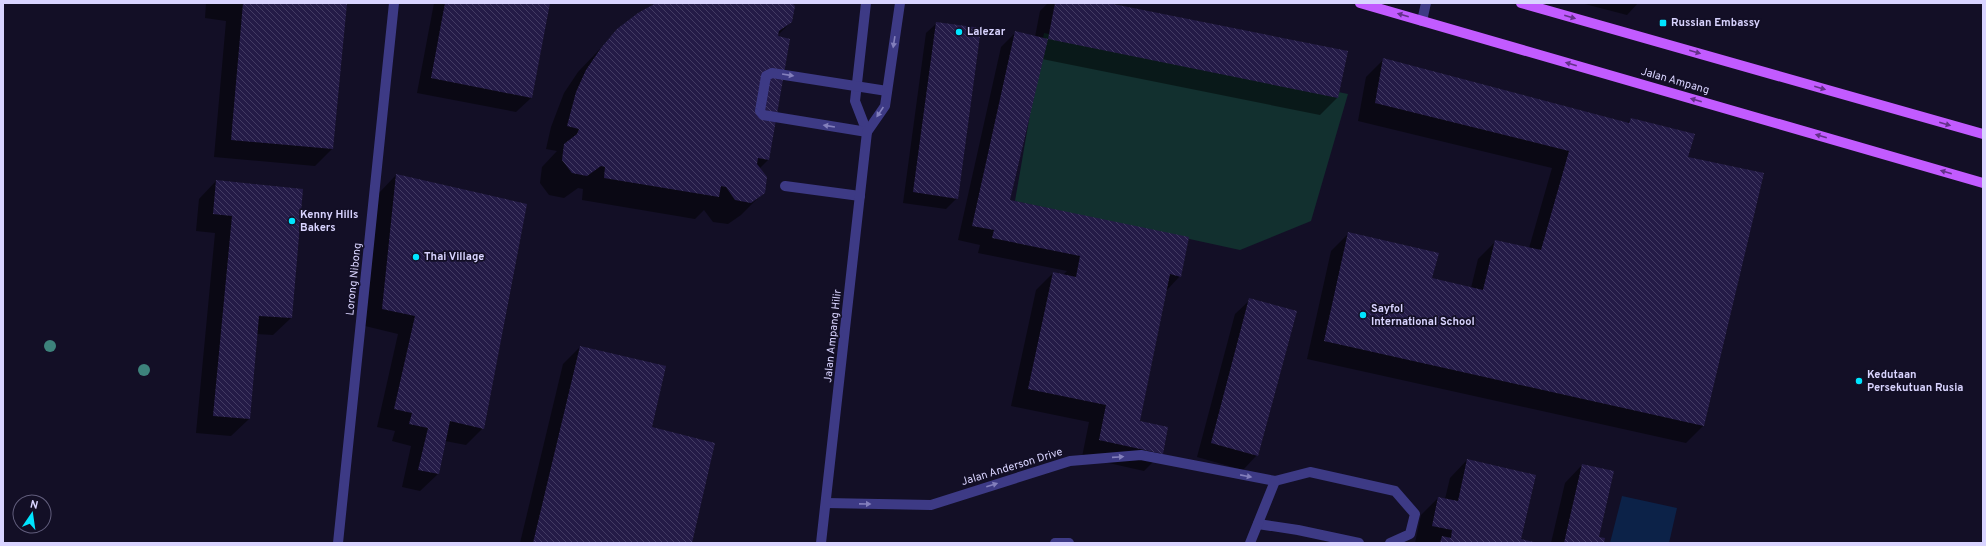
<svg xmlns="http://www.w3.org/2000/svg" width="1986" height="546" font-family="Overpass,sans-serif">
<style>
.garden{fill:#12302f}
.water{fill:#0c2248}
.shadow{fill:#0007}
.building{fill:url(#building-back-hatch)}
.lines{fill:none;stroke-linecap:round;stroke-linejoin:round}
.minor{stroke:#3d3a85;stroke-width:10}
.major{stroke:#c25bff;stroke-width:10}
.tree{fill:#3d827b}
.oneway{fill:#623188}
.oneway2{fill:#837fbc}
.poi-dot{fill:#00e5ff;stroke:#130f26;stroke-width:1.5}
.labels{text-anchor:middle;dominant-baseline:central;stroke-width:3.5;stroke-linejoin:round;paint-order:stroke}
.poi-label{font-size:11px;font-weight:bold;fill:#d9d4ff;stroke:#130f26;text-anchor:start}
.street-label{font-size:11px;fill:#d9d4ff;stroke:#130f26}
</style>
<defs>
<pattern id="building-back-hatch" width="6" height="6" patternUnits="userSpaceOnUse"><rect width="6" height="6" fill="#241b47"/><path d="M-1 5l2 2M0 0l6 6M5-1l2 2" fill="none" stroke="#433b63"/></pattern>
</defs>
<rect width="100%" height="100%" fill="#130f26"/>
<polygon class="garden" points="1044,33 1348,94 1311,221 1240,250 1015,201"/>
<polygon class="water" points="1622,496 1677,508 1669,543 1610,543"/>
<g class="shadow">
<polygon points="206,3 346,3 332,149 315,166 214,157 226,21 205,18"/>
<polygon points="434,3 549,3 531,98 516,112 417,93"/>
<polygon points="661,3 791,3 791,22 777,36 768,160 760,168 764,192 741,215 728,224 713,222 704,210 695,219 582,200 583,189 578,188 564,198 549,195 540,183 542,167 557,151 546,149 551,127 564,93 578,72 618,30"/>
<polygon points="1048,3 1103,3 1338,97 1320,115 1042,59 1008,201 1180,276 1166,291 1138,422 1162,453 1144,471 1082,457 1089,422 1011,406 1036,290 1053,273 1063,275 1067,271 978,253 980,245 958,240 1001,47 1016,32 1035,37 1040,11"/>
<polygon points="1581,3 1638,3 1627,15"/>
<polygon points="937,23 957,198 946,209 903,203 926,33"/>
<polygon points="1384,59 1627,123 1631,119 1687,157 1703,426 1686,443 1307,359 1331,251 1349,233 1431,279 1471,288 1478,259 1496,241 1529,248 1552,168 1358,121 1366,77"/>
<polygon points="396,175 483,428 466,445 445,441 438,474 420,491 402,487 411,446 392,441 395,431 377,427 398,334 365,326 379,193"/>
<polygon points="216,181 302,190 291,318 273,335 256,334 249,419 231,436 196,433 215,233 196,231 199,199"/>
<polygon points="1250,300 1257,455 1243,470 1197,457 1235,314"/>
<polygon points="580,347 651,428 691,543 520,543 563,364"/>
<polygon points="1467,460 1520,540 1533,543 1415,543 1421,515 1438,498 1445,499 1450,478"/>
<polygon points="1582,465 1598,538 1603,543 1551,543 1565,483"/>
</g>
<g class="building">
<polygon points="243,3 347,3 333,149 231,140"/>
<polygon points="445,3 550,3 532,98 431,78"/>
<polygon points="656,3 792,3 795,6 792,22 779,31 778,36 790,39 769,160 758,158 757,164 767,177 765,193 751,203 735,200 726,187 721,186 719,197 604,178 605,167 601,166 587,176 572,173 562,160 564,144 577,134 579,129 567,126 576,92 586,70 601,48 617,29 638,13"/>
<polygon points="1055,3 1108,3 1348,51 1338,98 1048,39"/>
<polygon points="936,22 981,28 958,199 913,192"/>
<polygon points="1015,31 1048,39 1010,200 1189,237 1181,277 1170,274 1140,421 1168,427 1163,454 1099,440 1106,405 1028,389 1053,272 1076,277 1080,256 992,238 994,230 972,226"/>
<polygon points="1383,58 1629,123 1631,118 1695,134 1688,157 1764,173 1704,426 1324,341 1348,232 1439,253 1432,278 1483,290 1495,240 1541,250 1569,151 1375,103"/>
<polygon points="396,174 527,204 484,429 450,421 439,474 418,470 428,428 409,424 412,413 394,409 415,316 382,309"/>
<polygon points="216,180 303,189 292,318 259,316 250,419 213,416 232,216 213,214"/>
<polygon points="1249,298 1297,311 1258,456 1211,443"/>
<polygon points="580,346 666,366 652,427 715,443 692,543 533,543"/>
<polygon points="1467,459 1536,475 1521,539 1534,542 1534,543 1440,543 1442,536 1451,538 1452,530 1432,526 1438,497 1458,501"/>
<polygon points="1582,464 1614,471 1599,537 1605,538 1604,543 1564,543"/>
</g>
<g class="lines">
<g class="minor">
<polyline points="866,3 855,101 867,132"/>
<polyline points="1422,21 1426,3"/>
<polyline points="867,132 763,115 760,111 766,76 772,73 887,91"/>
<polyline points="785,186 860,196"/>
<polyline points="826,503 931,505 1070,461 1141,455 1275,481 1310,472 1395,491 1415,514 1410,534 1390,543"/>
<polyline points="1258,524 1298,530 1359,543"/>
<polyline points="338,543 394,3"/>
<polyline points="821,543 867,132 885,106 900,3"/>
<polyline points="1055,543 1069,543"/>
<polyline points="1250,543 1275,481"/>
</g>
<g class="major">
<polyline points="1360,3 1983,183"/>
<polyline points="1521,3 1983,134"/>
</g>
</g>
<g class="tree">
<circle cx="50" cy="346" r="6"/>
<circle cx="144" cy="370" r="6"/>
</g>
<defs><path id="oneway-solid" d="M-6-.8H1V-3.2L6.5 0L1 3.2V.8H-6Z"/></defs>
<g class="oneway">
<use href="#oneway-solid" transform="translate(1403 15) rotate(-164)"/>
<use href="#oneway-solid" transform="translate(1570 17) rotate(16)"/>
<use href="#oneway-solid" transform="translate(1695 52) rotate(16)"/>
<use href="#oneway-solid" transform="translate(1571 64) rotate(-164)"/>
<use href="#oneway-solid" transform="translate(1820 88) rotate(16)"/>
<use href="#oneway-solid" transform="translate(1696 100) rotate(-164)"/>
<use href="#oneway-solid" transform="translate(1945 124) rotate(16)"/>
<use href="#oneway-solid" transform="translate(1821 136) rotate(-164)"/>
<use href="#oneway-solid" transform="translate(1946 172) rotate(-164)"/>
</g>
<g class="oneway2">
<use href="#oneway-solid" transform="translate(894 42) rotate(99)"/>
<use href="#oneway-solid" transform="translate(788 75) rotate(9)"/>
<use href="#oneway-solid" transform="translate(880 112) rotate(124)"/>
<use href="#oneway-solid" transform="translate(829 126) rotate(-171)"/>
<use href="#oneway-solid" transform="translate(1118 457) rotate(-4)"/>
<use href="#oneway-solid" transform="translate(1246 476) rotate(11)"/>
<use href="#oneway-solid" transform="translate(992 485) rotate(-18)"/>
<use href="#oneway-solid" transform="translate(865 504) rotate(1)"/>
</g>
<g class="poi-dot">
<rect x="1659" y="19" width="8" height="8" rx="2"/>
<circle cx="959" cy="32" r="4"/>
<circle cx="292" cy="221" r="4"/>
<circle cx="416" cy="257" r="4"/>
<circle cx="1363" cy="315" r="4"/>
<circle cx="1859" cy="381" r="4"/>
</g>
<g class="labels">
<g class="poi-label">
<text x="1671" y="23">Russian Embassy</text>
<text x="967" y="32">Lalezar</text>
<text x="300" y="215">Kenny Hills<tspan x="300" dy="13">Bakers</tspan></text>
<text x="424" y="257">Thai Village</text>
<text x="1371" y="309">Sayfol<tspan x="1371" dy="13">International School</tspan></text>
<text x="1867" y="375">Kedutaan<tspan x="1867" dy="13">Persekutuan Rusia</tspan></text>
</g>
<g class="street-label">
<text transform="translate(1675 81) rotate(16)">Jalan Ampang</text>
<text transform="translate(354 279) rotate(-84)">Lorong Nibong</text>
<text transform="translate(833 336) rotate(-84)">Jalan Ampang Hilir</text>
<text transform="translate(1012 467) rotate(-17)">Jalan Anderson Drive</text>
</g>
</g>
<rect width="1986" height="546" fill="none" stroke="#d9d4ff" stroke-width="8"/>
<g transform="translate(32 514) rotate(13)"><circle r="19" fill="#130f26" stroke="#625e7d"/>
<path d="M0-3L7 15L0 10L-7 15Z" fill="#00e5ff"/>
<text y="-6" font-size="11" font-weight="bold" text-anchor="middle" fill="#d9d4ff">N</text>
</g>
</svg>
